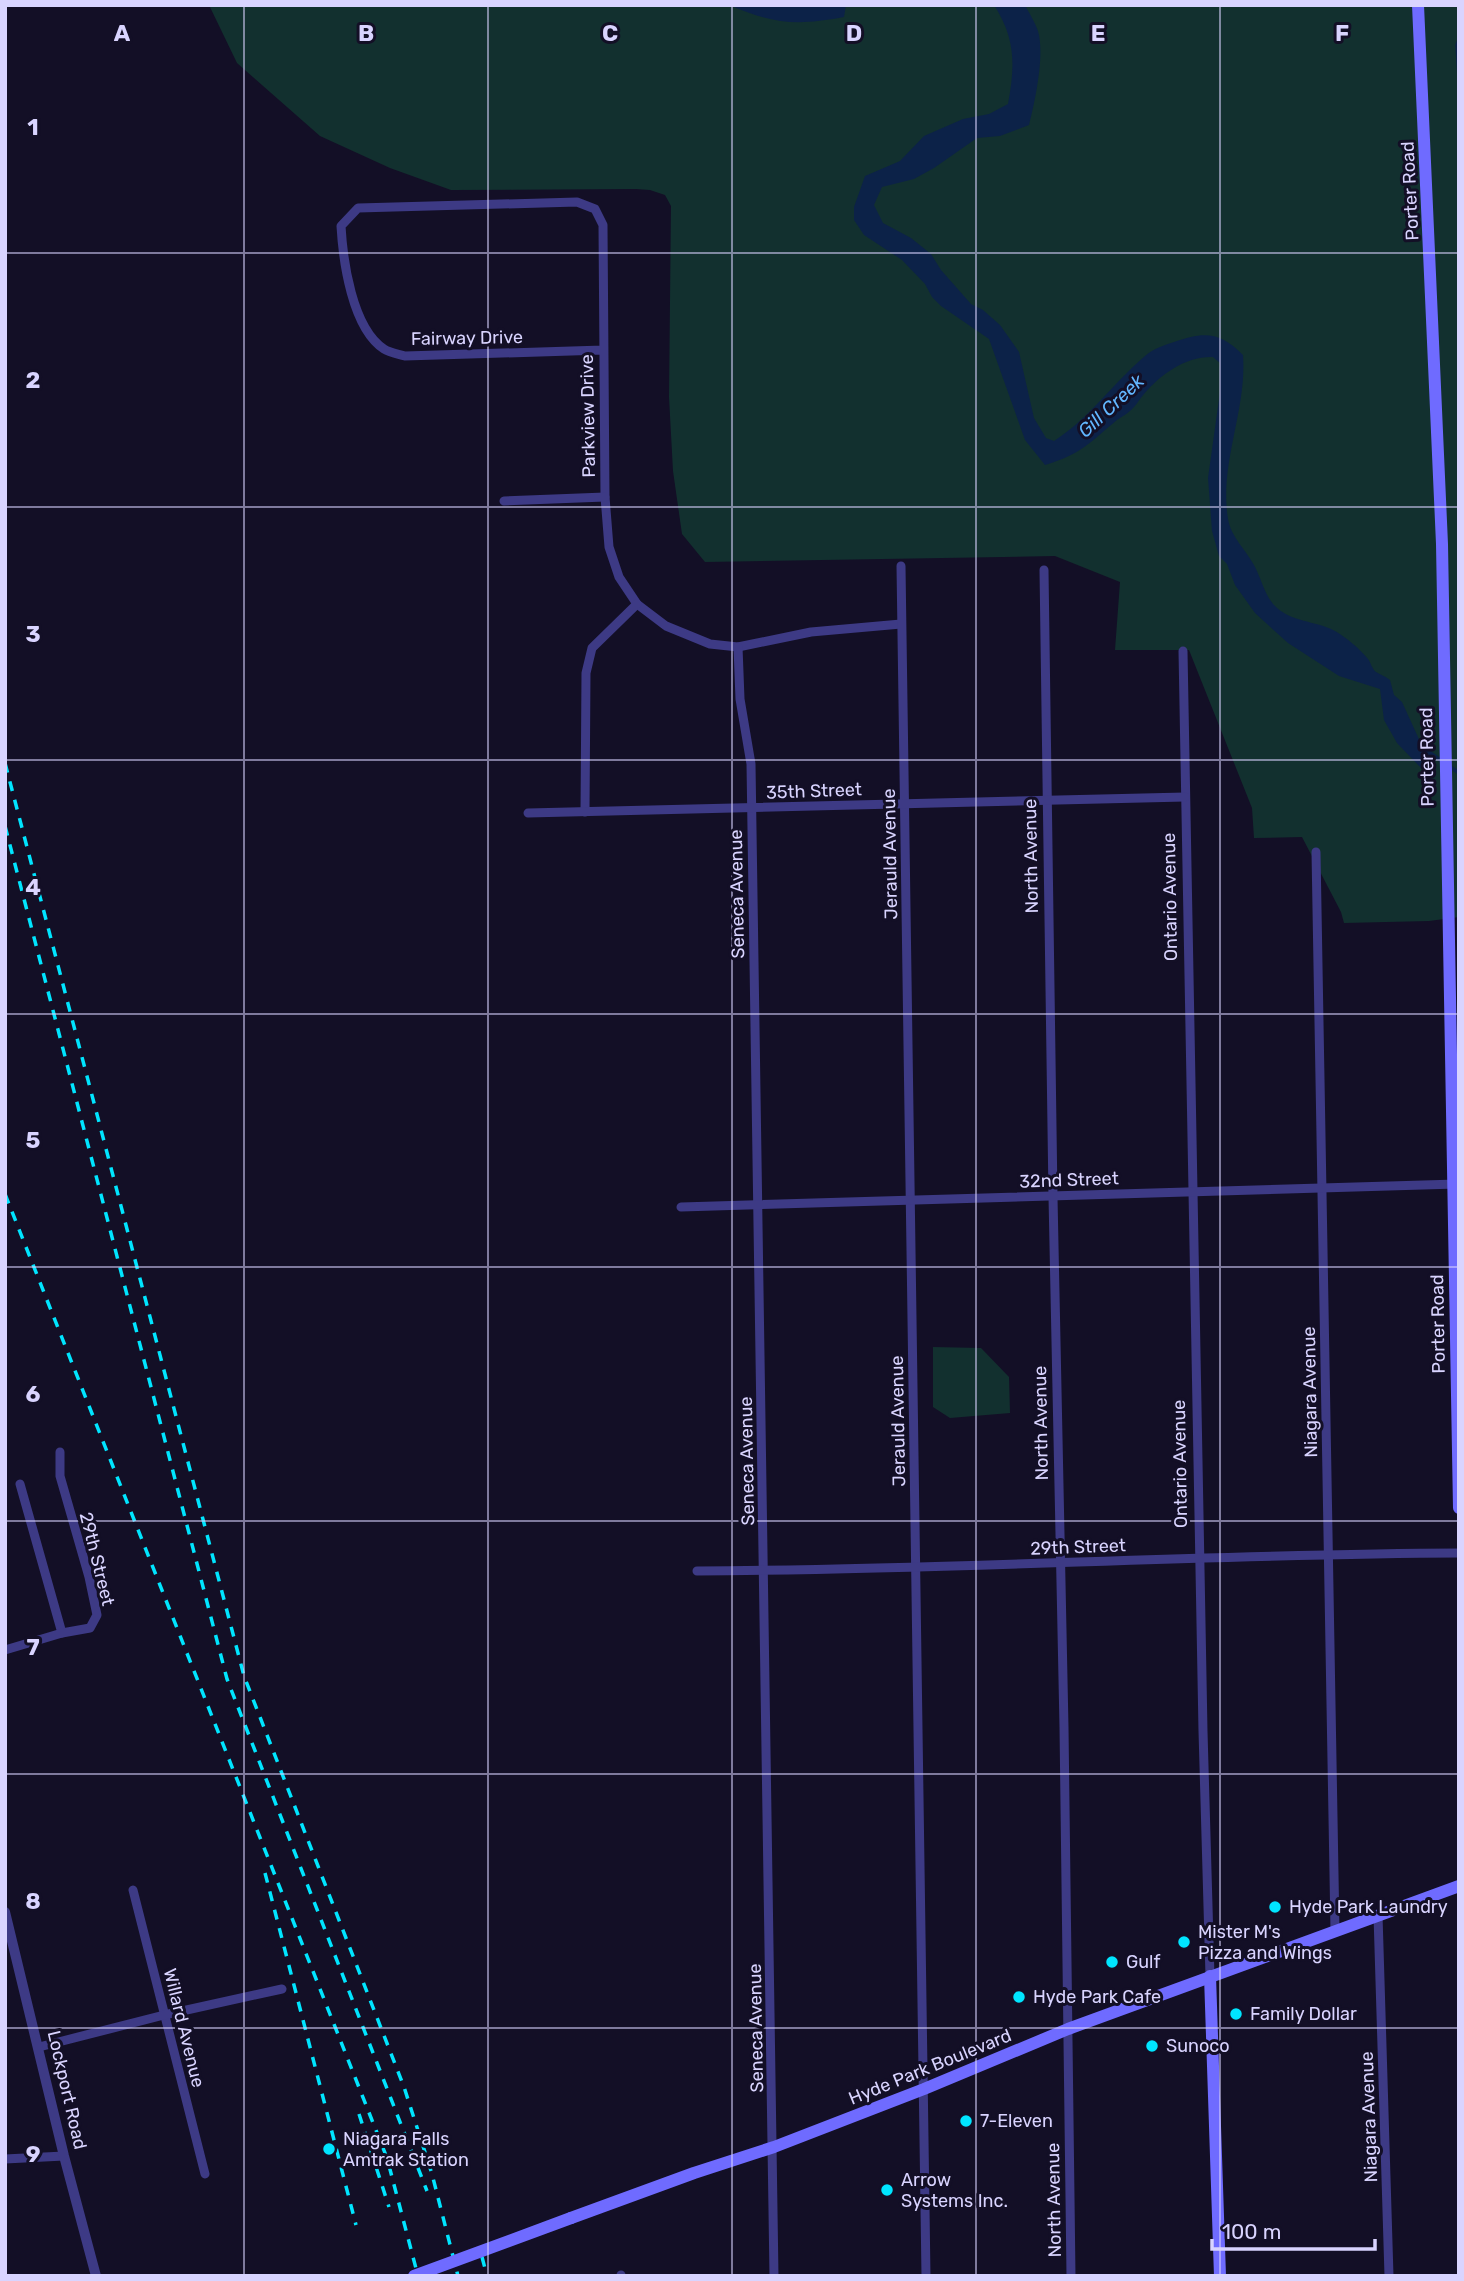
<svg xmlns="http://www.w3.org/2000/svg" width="1464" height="2281" font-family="Rubik,sans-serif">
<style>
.green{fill:#12302f}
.water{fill:#0c2248}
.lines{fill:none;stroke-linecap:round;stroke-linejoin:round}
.stream{stroke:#0c2248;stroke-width:3.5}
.minor{stroke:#3d3a85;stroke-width:9}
.tertiary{stroke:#3d3a85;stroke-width:10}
.secondary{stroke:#6f6bff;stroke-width:12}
.rail{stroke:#00e5ff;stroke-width:3.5;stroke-dasharray:10 9;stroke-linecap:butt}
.secondary-bridge{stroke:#6f6bff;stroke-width:12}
.grid{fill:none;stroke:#d9d4ff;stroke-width:2;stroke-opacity:0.55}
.poi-dot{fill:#00e5ff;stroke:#130f26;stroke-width:2.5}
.labels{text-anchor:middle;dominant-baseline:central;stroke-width:6;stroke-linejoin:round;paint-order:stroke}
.street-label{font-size:18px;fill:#d9d4ff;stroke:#130f26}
.poi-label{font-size:18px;fill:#d9d4ff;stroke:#130f26;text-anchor:start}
.water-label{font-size:19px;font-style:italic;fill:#62b6ff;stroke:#130f26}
.grid-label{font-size:23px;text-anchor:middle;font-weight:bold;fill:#d9d4ff;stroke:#130f26;stroke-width:6;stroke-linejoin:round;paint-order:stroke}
</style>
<rect width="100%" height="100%" fill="#130f26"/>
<g class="green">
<polygon points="209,5 1459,5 1459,917 1429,921 1344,923 1341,912 1302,837 1254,838 1252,808 1189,650 1115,650 1120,582 1055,556 705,562 682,534 673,471 669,397 671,206 665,195 650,190 636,189 451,190 390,168 320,136 237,63"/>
<polygon points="933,1347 981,1348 1009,1377 1010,1413 950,1418 933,1407"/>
</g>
<g class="water">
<path d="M729,5h117l-2,12c-48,9 -70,7 -115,-12z"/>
<path d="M994,5h31c4,8 10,17 13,26 7,24 -3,70 -9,94l-29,11 -23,2 -43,30 -20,11 -32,8 -8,18 9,18 28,15 20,16 10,16 30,34 12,6 17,15 19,27 15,66 12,20 8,3c36,-23 59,-58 91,-85 8,-7 19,-11 29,-14 30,-10 45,-11 69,13 4,56 -24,108 -15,164 3,18 18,31 26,46 7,13 10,28 19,39 17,19 42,16 62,27 12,7 25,18 33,28 3,4 4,10 8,13 5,3 9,4 14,8l4,15 8,7 21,46 9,6 1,17 -6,-4 -6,1 -24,-25 -13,-23 -4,-31 -41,-13 -51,-33 -33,-30 -20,-28 -8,-21 -8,-8 -7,-25 -4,-53 12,-86v-29l-7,-6c-27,-1 -52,17 -69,37 -4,4 -6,9 -10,13 -4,5 -11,9 -17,13 -28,23 -35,34 -72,45l-20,-25 -36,-101 -48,-33 -9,-9 -7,-13 -23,-24 -38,-25 -10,-15v-13l11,-31 35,-15 24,-25 39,-17 26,-5 19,-10c7,-38 8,-65 -14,-99z"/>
</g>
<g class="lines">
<g class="stream">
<polyline points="1459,40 1457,45 1459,77"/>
<polyline points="1429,752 1443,762"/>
<polyline points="1449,766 1459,773"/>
</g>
<g class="minor">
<path d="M603,350l-198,6c-6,-2 -15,-3 -21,-7 -32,-21 -41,-88 -43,-123l17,-18 219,-6 18,7 8,16 2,272 4,50 10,30 18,27 29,22 44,18 28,3 73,-15 90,-8"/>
<polyline points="504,501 605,497"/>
<polyline points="901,566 926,2276"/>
<polyline points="1044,570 1053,1197 1064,1727 1071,2276"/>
<polyline points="738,647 740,699 751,764 774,2276"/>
<polyline points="1183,651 1203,1731 1210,1976"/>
<polyline points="585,812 586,673 592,648 637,604"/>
<polyline points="528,813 1185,797"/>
<polyline points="1316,852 1335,1931"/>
<polyline points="681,1207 1457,1184"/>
<polyline points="20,1484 62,1633"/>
<path d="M697,1571c254,-1 508,-17 762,-18"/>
<polyline points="5,1650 62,1633 90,1628 97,1615 89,1577 60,1476 60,1452"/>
<polyline points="133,1890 205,2174"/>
<polyline points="1378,1915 1389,2276"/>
<polyline points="39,2047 164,2015 282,1989"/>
<polyline points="5,2159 64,2156"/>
<polyline points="621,2275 621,2276"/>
</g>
<polyline class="tertiary" points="5,1912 64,2156 96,2276"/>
<g class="secondary">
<polyline points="1418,5 1442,544 1459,1508"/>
<polyline points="1210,1976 1220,2276"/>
<polyline points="571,2218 694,2173 774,2147 924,2089 1068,2029 1459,1886"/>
</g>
<g class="rail">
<polyline points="5,763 244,1676 404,2087 432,2174 458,2276"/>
<polyline points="5,826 227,1679 427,2191"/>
<polyline points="5,1194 387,2158 418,2276"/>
<polyline points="265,1873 356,2225"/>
<polyline points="359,2114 389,2207"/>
<polyline points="482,2257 487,2276"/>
</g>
<polyline class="secondary-bridge" points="414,2276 571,2218"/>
</g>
<path class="grid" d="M244,5v2271M488,5v2271M732,5v2271M976,5v2271M1220,5v2271M5,253h1454M5,507h1454M5,760h1454M5,1014h1454M5,1267h1454M5,1521h1454M5,1774h1454M5,2028h1454"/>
<g class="poi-dot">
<circle cx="1275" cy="1907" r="7"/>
<circle cx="1184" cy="1942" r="7"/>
<circle cx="1112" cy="1962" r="7"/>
<circle cx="1019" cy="1997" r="7"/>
<circle cx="1236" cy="2014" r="7"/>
<circle cx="1152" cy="2046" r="7"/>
<circle cx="966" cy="2121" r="7"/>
<circle cx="329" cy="2149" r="7"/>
<circle cx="887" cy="2190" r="7"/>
</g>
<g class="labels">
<g class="street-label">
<text transform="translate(1410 191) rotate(-93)">Porter Road</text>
<text transform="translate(467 338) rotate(-1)">Fairway Drive</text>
<text transform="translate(588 416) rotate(-91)">Parkview Drive</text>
<text transform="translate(1427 757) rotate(-91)">Porter Road</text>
<text transform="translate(814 791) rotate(-2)">35th Street</text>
<text transform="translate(890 854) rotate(-91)">Jerauld Avenue</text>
<text transform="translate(1031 856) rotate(-91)">North Avenue</text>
<text transform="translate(737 894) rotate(-91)">Seneca Avenue</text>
<text transform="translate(1170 897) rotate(-91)">Ontario Avenue</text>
<text transform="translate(1069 1180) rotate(-2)">32nd Street</text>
<text transform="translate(1438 1324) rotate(-91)">Porter Road</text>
<text transform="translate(1310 1392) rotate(-91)">Niagara Avenue</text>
<text transform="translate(898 1421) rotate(-91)">Jerauld Avenue</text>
<text transform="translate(1041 1423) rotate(-91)">North Avenue</text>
<text transform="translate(747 1461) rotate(-91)">Seneca Avenue</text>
<text transform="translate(1180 1464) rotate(-91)">Ontario Avenue</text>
<text transform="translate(1078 1547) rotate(-2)">29th Street</text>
<text transform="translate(97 1559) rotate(76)">29th Street</text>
<text transform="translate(184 2028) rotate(76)">Willard Avenue</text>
<text transform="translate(756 2028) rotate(-91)">Seneca Avenue</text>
<text transform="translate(930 2067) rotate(-22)">Hyde Park Boulevard</text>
<text transform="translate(67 2090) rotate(77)">Lockport Road</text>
<text transform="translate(1369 2117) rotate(-92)">Niagara Avenue</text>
<text transform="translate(1054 2200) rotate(-91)">North Avenue</text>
</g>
<g class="poi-label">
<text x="1289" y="1907">Hyde Park Laundry</text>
<text x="1198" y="1932">Mister M's<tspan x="1198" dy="21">Pizza and Wings</tspan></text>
<text x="1126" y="1962">Gulf</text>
<text x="1033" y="1997">Hyde Park Cafe</text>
<text x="1250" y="2014">Family Dollar</text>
<text x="1166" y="2046">Sunoco</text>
<text x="980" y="2121">7-Eleven</text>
<text x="343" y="2139">Niagara Falls<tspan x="343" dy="21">Amtrak Station</tspan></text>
<text x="901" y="2180">Arrow<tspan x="901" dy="21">Systems Inc.</tspan></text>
</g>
<g class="water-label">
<text transform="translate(1111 406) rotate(-43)">Gill Creek</text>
</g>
</g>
<g class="grid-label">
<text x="122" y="41">A</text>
<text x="366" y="41">B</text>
<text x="610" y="41">C</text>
<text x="854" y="41">D</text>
<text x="1098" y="41">E</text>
<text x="1342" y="41">F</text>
<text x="33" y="135">1</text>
<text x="33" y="388">2</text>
<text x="33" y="642">3</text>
<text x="33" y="895">4</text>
<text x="33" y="1148">5</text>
<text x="33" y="1402">6</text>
<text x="33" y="1655">7</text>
<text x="33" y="1909">8</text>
<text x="33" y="2162">9</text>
</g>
<rect width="1464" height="2281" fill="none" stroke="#d9d4ff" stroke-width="14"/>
<path d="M1212 2239v10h163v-10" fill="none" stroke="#d9d4ff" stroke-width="3.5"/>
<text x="1222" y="2239" font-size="21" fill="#d9d4ff" stroke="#130f26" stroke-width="5" paint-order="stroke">100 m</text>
</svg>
